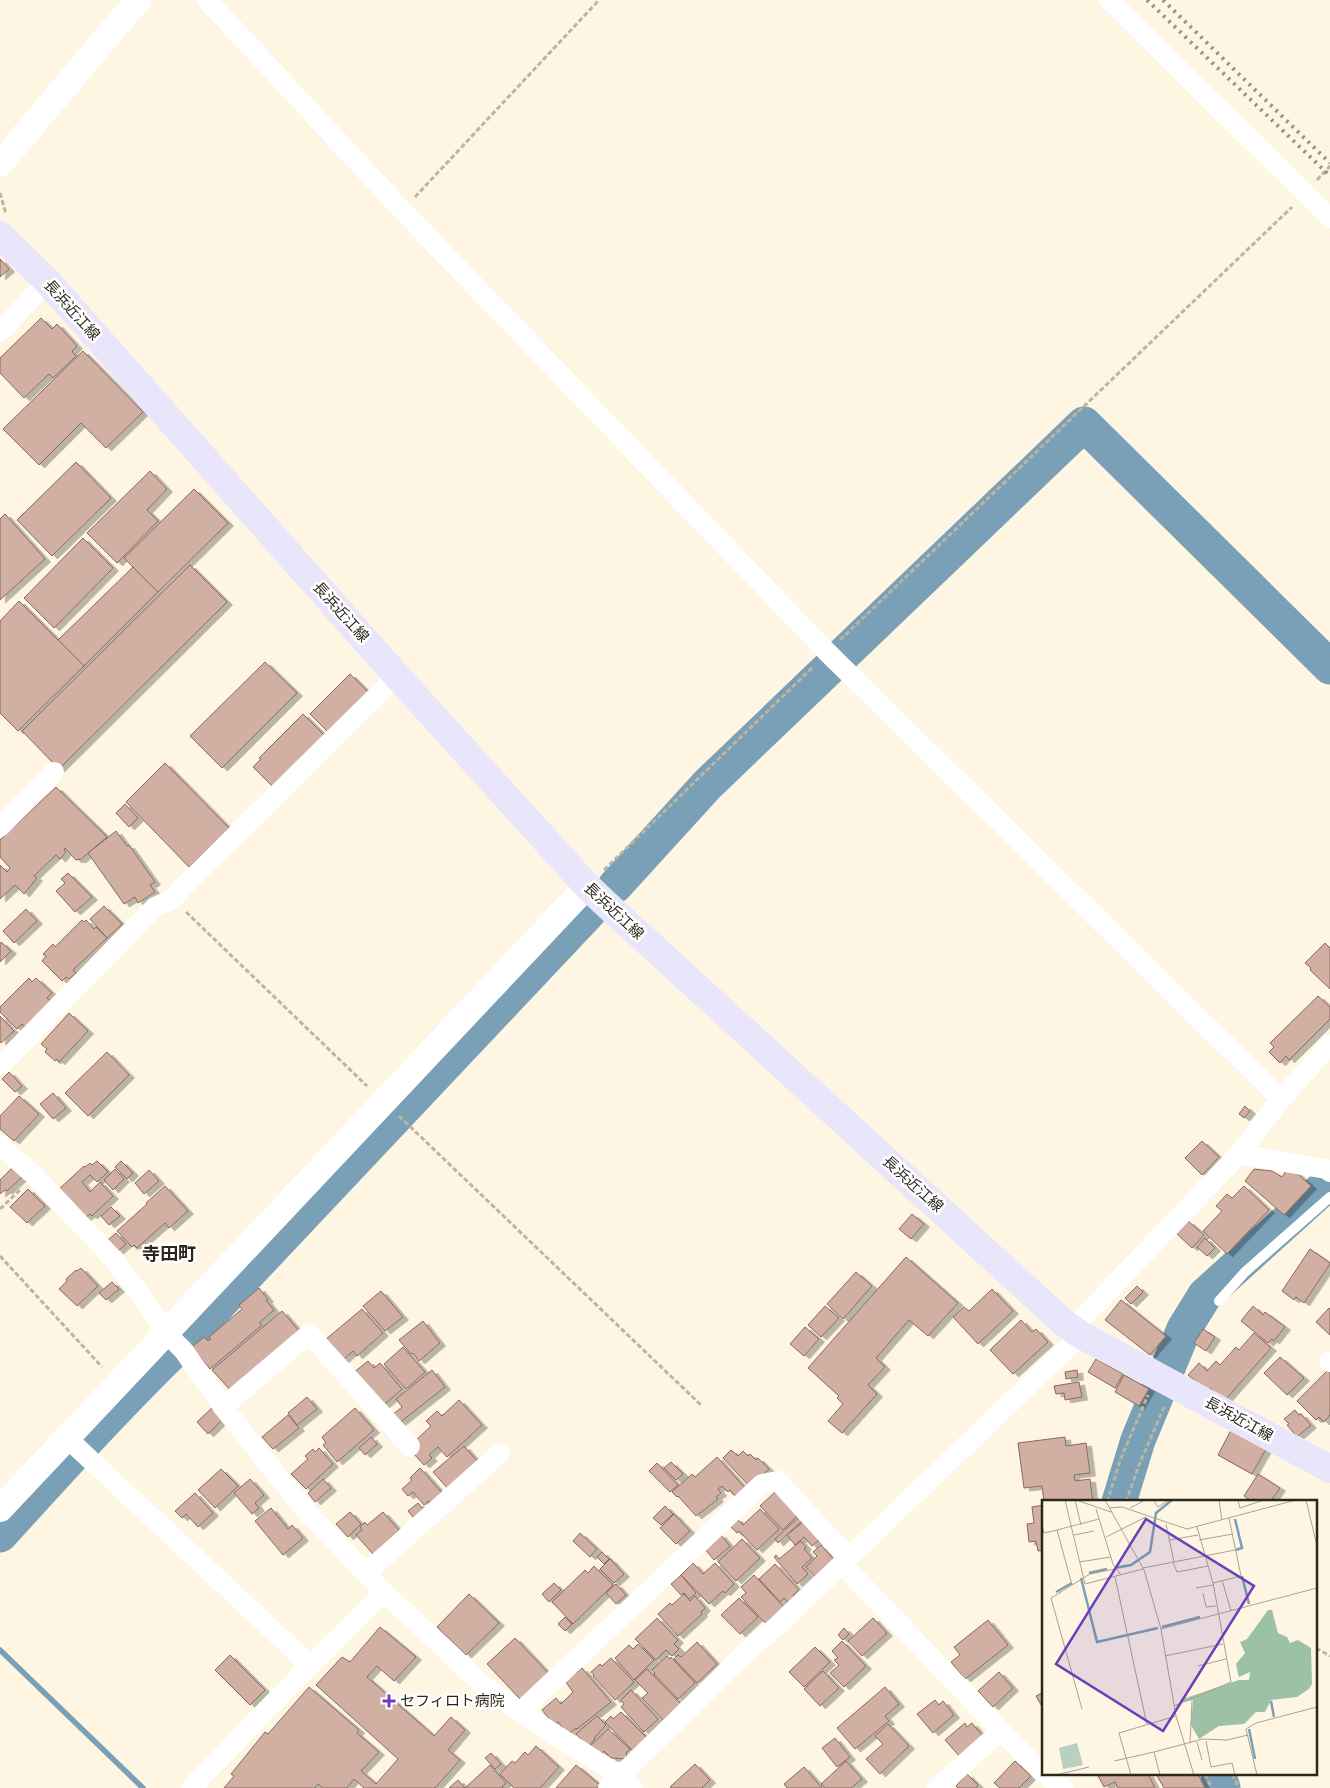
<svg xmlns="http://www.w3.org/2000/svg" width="1330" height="1788" font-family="'Work Sans','Noto Sans JP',sans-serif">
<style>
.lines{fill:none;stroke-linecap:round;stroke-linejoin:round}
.stream{stroke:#79a0b6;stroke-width:5.5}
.river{stroke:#79a0b6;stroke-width:35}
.building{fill:#d1afa2;stroke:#88695d;filter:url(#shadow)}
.path{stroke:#bcb5a4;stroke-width:3;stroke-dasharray:5 2.5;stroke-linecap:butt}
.service{stroke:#fff;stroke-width:10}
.minor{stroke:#fff;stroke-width:20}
.tertiary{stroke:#fff;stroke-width:26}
.secondary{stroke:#e9e5fb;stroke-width:28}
.rail{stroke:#999383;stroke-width:4;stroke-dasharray:2.5 5;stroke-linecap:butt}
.poi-dot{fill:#6d3fb7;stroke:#fff;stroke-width:2}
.labels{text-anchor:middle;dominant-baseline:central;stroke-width:5;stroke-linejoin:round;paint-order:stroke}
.street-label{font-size:15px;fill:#2c271b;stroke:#fff}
.poi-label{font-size:15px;fill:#2c271b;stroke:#fff;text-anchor:start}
.quarter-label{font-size:18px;font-weight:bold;fill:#2c271b;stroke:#fff}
.inset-river{fill:none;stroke:#79a0b6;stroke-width:2.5}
.inset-road{fill:none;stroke:#aaa393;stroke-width:1}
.view{fill:#6d3fb7;fill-opacity:0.15;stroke:#6d3fb7;stroke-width:2.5}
.inset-edge{fill:none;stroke:#2c271b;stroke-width:2.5}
</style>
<defs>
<filter id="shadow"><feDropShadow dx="5.5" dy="3" stdDeviation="0" flood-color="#0004"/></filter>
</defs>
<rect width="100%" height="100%" fill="#fef6e3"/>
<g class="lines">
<polyline class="stream" points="0,1650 143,1788"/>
<g class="river">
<polyline points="615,886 708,784 1084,424 1330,667"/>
<polyline points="1119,1502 1138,1440 1184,1329 1205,1295 1330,1182"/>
<path d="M0,1535c62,-68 124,-137 191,-201l399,-423"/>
<polyline points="1218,1774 1223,1788"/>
</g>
</g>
<g class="building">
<polygon points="0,259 9,269 0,277"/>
<polygon points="41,318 52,329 57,324 77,346 72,351 76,356 53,378 49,374 24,398 0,373 0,358"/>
<polygon points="83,351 143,412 106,448 81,423 39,465 3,429"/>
<polygon points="76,462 111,498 52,556 17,520"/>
<polygon points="150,471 167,489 147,510 158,521 117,563 87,533"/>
<polygon points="194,489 228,523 158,592 124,558"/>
<polygon points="5,514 45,559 0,600 0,519"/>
<polygon points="83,538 113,568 54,628 24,598"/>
<polygon points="190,565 227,602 59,769 22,731"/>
<polygon points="133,567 158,592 84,666 58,640"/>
<polygon points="19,601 84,666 18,731 0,713 0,621"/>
<polygon points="265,662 297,693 222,768 190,736"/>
<polygon points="350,674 369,693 329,733 310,714"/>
<polygon points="303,714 324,735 273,787 253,767 261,759 259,758"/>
<polygon points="165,763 229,828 189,867 126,802"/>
<polygon points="56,787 107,837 80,860 79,859 76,860 65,848 64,850 66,852 60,859 56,855 34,876 37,878 24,894 15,885 0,899 0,865 7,872 10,868 0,857 0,840"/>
<polygon points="125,804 138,818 129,827 116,813"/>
<polygon points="116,831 127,846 129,845 155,882 150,885 155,892 138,903 135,897 124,904 88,853"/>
<polygon points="68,873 92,897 75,912 56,891 65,883 61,879"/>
<polygon points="104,906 122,924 107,938 90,919"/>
<polygon points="26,909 37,921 14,943 3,931"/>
<polygon points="82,920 84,922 86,920 94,929 96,927 107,938 73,970 76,973 69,979 66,977 62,981 42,961 46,956 43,954 53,944 55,947"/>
<polygon points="1,942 11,951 0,962 0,944"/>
<polygon points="1325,943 1330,948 1330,989 1310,970 1311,968 1305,963"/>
<polygon points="29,978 32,982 36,978 52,993 47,998 51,1001 25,1027 22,1024 17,1029 0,1012 0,1007"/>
<polygon points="1318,996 1330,1007 1330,1019 1289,1060 1286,1056 1280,1063 1269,1052 1274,1047 1270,1043"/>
<polygon points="69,1013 88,1031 59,1062 57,1059 55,1061 45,1052 47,1049 41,1044"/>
<polygon points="0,1016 14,1031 1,1043 0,1041"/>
<polygon points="107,1052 129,1075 88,1116 65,1093"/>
<polygon points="9,1072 22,1086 15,1092 2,1079"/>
<polygon points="53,1093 66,1108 53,1119 40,1104"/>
<polygon points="19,1096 39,1114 14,1141 0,1129 0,1116"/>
<polygon points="1245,1106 1250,1111 1244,1118 1239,1114"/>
<polygon points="1202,1141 1219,1157 1202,1175 1185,1158"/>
<polygon points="97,1161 108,1172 97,1182 90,1175 82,1182 90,1192 100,1182 113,1196 92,1216 90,1214 85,1218 58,1190 84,1166 85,1167 90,1163 92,1165"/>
<polygon points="121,1161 133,1173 127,1179 115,1167"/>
<polygon points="13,1167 22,1177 7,1191 5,1190 0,1194 0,1180"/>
<polygon points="115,1169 124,1179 113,1190 104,1180"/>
<polygon points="1254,1169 1272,1171 1282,1177 1286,1171 1297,1173 1311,1186 1284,1215 1245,1181"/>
<polygon points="149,1170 159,1181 144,1194 135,1183"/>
<polygon points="165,1186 188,1211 169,1228 165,1223 137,1248 134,1245 132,1247 117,1231 147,1204 146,1203"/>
<polygon points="1244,1186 1269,1210 1227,1254 1203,1231 1222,1211 1216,1206 1227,1194 1232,1198"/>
<polygon points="28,1189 45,1206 27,1223 10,1207"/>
<polygon points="111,1207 120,1216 109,1225 101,1216"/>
<polygon points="912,1214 924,1224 911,1239 899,1229"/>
<polygon points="1188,1221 1204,1235 1192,1248 1176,1233"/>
<polygon points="116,1233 126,1244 118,1251 108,1240"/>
<polygon points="1205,1238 1215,1248 1207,1256 1197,1247"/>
<polygon points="1310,1249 1330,1263 1330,1264 1304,1303 1296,1297 1294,1300 1282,1291"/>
<polygon points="906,1257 958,1303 928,1336 909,1320 876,1358 885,1367 868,1385 877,1394 842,1433 828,1421 843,1404 837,1398 839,1396 808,1368"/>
<polygon points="81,1268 98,1286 77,1306 59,1289 67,1281 66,1279 76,1270 77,1271"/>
<polygon points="856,1272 872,1286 843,1319 827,1304"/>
<polygon points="112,1282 119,1289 106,1300 99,1293"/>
<polygon points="1137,1286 1143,1292 1131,1304 1125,1298"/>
<polygon points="259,1288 268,1299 266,1300 274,1310 259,1323 262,1325 210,1369 192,1347 204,1337 208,1341 211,1339 209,1337 242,1309 239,1305"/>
<polygon points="992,1289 1013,1311 978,1344 953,1317 964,1307 969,1311"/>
<polygon points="381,1291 403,1317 385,1331 363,1306"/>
<polygon points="1121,1300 1166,1336 1150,1355 1105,1320"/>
<polygon points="825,1306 839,1318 821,1337 808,1325"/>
<polygon points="1253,1306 1263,1315 1265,1312 1285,1327 1274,1341 1272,1339 1268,1343 1241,1321"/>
<polygon points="1329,1308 1330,1309 1330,1335 1316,1322"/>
<polygon points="362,1309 383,1333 357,1356 353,1351 343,1360 325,1340"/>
<polygon points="282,1311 300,1332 231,1391 212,1370"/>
<polygon points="1021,1320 1032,1332 1036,1329 1048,1342 1013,1374 990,1350"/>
<polygon points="423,1321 440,1343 419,1361 413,1353 411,1354 399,1340"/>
<polygon points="805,1327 819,1339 804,1356 790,1344"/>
<polygon points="1203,1329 1215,1337 1206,1351 1194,1343"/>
<polygon points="1254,1333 1271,1348 1226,1399 1222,1398 1210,1388 1207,1391 1188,1375 1199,1363 1207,1371 1216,1361 1220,1365 1236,1347 1239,1350"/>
<polygon points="403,1347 425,1372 406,1389 384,1364"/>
<polygon points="1280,1357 1304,1378 1287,1395 1264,1373"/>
<polygon points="1096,1359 1123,1374 1115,1388 1088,1372"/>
<polygon points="368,1361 374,1368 380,1363 402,1389 384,1405 353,1373"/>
<polygon points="1330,1368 1330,1415 1324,1422 1319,1417 1316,1420 1297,1401"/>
<polygon points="432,1370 445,1387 398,1424 391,1416 402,1407 396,1399"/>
<polygon points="1077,1370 1078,1377 1066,1379 1065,1372"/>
<polygon points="1124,1375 1149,1389 1139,1406 1115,1392"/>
<polygon points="1079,1382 1082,1397 1065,1400 1064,1393 1056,1394 1054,1386"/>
<polygon points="307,1397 317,1409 297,1425 288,1413"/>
<polygon points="459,1400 482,1425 447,1457 438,1447 429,1455 432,1458 424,1465 411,1451 414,1442 431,1426 426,1421 437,1411 442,1416"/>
<polygon points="213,1407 224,1418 208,1434 197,1422"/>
<polygon points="355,1408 374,1430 337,1462 323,1445 326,1443 322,1437"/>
<polygon points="1295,1410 1299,1415 1301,1414 1311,1425 1297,1437 1287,1425 1289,1424 1284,1419"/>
<polygon points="288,1415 299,1428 273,1449 262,1437"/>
<polygon points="1231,1430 1266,1449 1252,1474 1218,1455"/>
<polygon points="371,1437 377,1444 365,1455 359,1448"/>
<polygon points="1065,1437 1066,1446 1086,1443 1090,1473 1074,1475 1075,1481 1090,1479 1093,1502 1044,1502 1042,1486 1024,1488 1018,1443"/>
<polygon points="464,1446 478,1462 450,1491 433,1472"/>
<polygon points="319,1448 333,1464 306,1489 291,1474 308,1459 305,1456 313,1449 315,1452"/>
<polygon points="731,1450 738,1456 743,1451 748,1456 750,1454 756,1460 758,1458 769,1469 750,1487 723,1458"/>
<polygon points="717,1457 746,1489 736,1497 730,1490 728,1492 722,1486 718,1489 721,1493 716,1497 718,1499 696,1516 678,1496 677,1497 672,1492 692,1474 695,1477"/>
<polygon points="671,1462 683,1474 676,1480 664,1468"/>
<polygon points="657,1463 678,1485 670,1492 649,1471"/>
<polygon points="420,1468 443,1494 431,1504 429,1501 424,1505 413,1492 408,1496 402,1489 412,1480 410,1478"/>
<polygon points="221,1469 238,1486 215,1508 198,1490"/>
<polygon points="1258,1474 1280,1488 1270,1502 1253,1502 1244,1496"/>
<polygon points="250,1479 264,1495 255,1503 259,1508 252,1514 234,1493"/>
<polygon points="323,1479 331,1488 315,1502 308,1493"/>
<polygon points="775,1492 798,1515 783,1530 760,1506"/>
<polygon points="195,1493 213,1513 198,1527 186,1514 182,1518 175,1511"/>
<polygon points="418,1503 424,1510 414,1518 408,1511"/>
<polygon points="1044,1505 1044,1550 1038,1551 1036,1541 1029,1542 1027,1524 1034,1523 1032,1507"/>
<polygon points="665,1506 673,1514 661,1525 653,1518"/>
<polygon points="271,1508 288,1529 292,1525 303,1538 283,1555 255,1521"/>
<polygon points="760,1509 779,1529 757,1550 739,1531 737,1533 729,1525 736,1518 743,1525"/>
<polygon points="350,1512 361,1524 348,1537 336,1524"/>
<polygon points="383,1512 399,1530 373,1554 356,1535 362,1530 360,1527 365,1522 367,1525"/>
<polygon points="674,1514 690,1531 676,1544 660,1528"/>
<polygon points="799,1517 802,1521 778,1543 775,1539"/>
<polygon points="804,1521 820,1539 812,1546 804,1537 795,1545 787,1535"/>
<polygon points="580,1533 597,1549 590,1557 573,1541"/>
<polygon points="720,1534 730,1546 714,1560 704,1548"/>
<polygon points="742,1539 760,1558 736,1581 718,1562"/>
<polygon points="801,1541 806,1547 804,1549 812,1558 802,1567 808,1574 797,1584 774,1557 776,1555 779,1559"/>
<polygon points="821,1545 836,1562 817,1579 806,1567 817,1556 813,1552"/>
<polygon points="602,1552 609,1559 604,1564 597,1557"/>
<polygon points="610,1559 624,1574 614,1583 600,1569"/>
<polygon points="693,1563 703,1574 715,1563 734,1584 725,1593 723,1591 709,1604 681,1575"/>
<polygon points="775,1564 799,1590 793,1595 795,1597 789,1603 784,1598 780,1602 759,1579"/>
<polygon points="594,1566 613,1585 573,1624 552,1602 585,1570 588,1573"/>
<polygon points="681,1575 696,1593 689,1599 684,1593 681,1595 671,1584"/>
<polygon points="754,1575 785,1608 767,1625 741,1597 746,1593 741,1587"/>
<polygon points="554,1583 561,1590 549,1602 542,1594"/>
<polygon points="616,1584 626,1595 616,1604 606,1593"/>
<polygon points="469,1594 499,1623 466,1655 437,1627"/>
<polygon points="684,1594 690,1601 695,1596 705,1608 701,1612 702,1614 678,1636 658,1614 670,1603 672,1605"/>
<polygon points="739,1598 758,1617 740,1634 721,1615"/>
<polygon points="565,1617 572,1624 565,1631 558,1624"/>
<polygon points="657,1618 678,1640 674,1644 679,1649 672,1656 666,1650 656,1660 635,1639"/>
<polygon points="873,1618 887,1633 862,1656 848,1641"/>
<polygon points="988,1620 1008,1645 965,1679 951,1662 960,1655 954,1647"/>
<polygon points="380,1627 416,1657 394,1681 377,1666 367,1677 434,1736 451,1717 465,1730 448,1750 460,1760 435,1788 364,1788 354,1779 347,1788 323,1788 318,1784 315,1788 224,1788 234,1776 231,1774 265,1732 268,1734 309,1687 359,1730 357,1733 379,1752 361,1771 376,1784 398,1759 316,1685 342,1657 350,1662"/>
<polygon points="844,1628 849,1634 843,1640 838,1635"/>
<polygon points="515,1638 548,1673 520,1699 487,1664"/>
<polygon points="842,1641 866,1666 844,1687 830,1673 839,1665 834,1660 838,1658 832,1651"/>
<polygon points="697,1642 717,1664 697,1683 674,1659 678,1655 681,1657"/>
<polygon points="638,1644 654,1660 634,1680 615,1658 629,1645 633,1649"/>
<polygon points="815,1647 830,1662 804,1687 789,1672"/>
<polygon points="230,1655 265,1690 250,1705 215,1670"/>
<polygon points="667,1656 670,1659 671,1657 695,1683 678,1699 654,1674 655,1673 652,1670"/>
<polygon points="611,1658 634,1682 615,1700 593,1676 594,1675 591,1672 600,1664 602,1666"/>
<polygon points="582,1668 611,1702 577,1729 576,1728 568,1734 558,1722 554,1725 542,1710 556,1698 561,1704 573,1692 565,1681"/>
<polygon points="647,1669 683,1706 666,1723 642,1698 648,1693 635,1680"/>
<polygon points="823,1671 839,1688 820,1706 804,1689"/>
<polygon points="999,1672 1013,1688 993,1707 978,1691"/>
<polygon points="885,1687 899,1704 885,1716 889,1721 855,1749 837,1728"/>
<polygon points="631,1690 658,1719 644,1732 621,1707 624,1704 621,1700"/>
<polygon points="1044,1692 1044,1710 1036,1696"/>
<polygon points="935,1700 939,1705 943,1701 954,1715 933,1733 917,1714"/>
<polygon points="621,1712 647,1738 634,1752 605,1722 611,1716 613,1719"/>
<polygon points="597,1716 606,1725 594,1738 595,1739 588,1746 576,1734"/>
<polygon points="965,1723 967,1727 972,1723 986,1740 962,1759 945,1740"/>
<polygon points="888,1724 909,1746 880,1774 866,1759 883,1744 875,1736"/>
<polygon points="608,1729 630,1749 626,1753 627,1756 625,1759 611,1758 604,1751 601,1754 590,1746"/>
<polygon points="835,1738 850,1757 837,1767 822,1748"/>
<polygon points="536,1746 559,1767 540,1788 514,1788 500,1774 512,1761 515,1763 525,1752 528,1755"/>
<polygon points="491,1753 501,1764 495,1769 485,1758"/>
<polygon points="846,1761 862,1779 851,1788 825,1788 821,1784"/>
<polygon points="1015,1761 1031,1776 1019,1788 1000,1788 994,1783"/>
<polygon points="695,1764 710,1780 702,1788 671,1788 670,1787"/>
<polygon points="490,1765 506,1783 502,1787 503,1788 449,1788 458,1780 465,1788"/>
<polygon points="576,1765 600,1785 597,1788 556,1788"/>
<polygon points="804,1767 822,1788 787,1788 784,1784"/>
<polygon points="967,1774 978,1785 976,1788 958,1788 956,1786"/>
<polygon points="1097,1774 1148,1774 1155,1788 1118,1788 1115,1782 1104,1787"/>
<polygon points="1156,1774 1198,1774 1205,1788 1164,1788"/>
</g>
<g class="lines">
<g class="path">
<polyline points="1317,180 1330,166"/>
<polyline points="0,193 6,214"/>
<polyline points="415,197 599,0"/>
<polyline points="840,640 1292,207"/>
<polyline points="604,870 814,666"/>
<polyline points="186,912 367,1086"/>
<polyline points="399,1116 702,1406"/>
<polyline points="0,1209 22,1188"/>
<polyline points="0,1256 102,1367"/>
<polyline points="1107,1502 1121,1458 1148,1395"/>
<polyline points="1126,1502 1139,1465 1165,1405"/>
<polyline points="1316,1648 1330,1656"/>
<polyline points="1205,1774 1212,1788"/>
<polyline points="1232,1774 1239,1788"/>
</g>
<polyline class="service" points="1219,1301 1245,1272 1330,1197"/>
<g class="minor">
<polyline points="207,0 402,210 828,653 1281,1099"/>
<polyline points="1109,0 1330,218"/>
<polyline points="0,332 47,281"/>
<polyline points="0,827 54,772"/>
<polyline points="0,1066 155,907 173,899 184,886 397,676"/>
<polyline points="0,1145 35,1176 117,1263 172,1339 184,1351 223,1407 306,1511 384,1592 484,1686 520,1712 620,1776 633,1788"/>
<polyline points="1239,1154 1326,1169 1330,1172"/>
<polyline points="1072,1329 1239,1154 1281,1099 1330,1045"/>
<polyline points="1329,1362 1330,1362"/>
<polyline points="223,1407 309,1334 410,1446"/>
<polyline points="67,1438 310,1665"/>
<polyline points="842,1564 1001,1731 1044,1774"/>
<polyline points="366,1573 500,1453"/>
<polyline points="520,1712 762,1484 778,1481 848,1558"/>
<polyline points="1045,1774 1063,1788"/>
<polyline points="191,1788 310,1665 384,1592"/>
<polyline points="608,1788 758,1641 774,1629 1081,1335"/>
<polyline points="937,1788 1001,1731"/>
</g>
<g class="tertiary">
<polyline points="0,164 138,0"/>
<polyline points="0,1509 587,886"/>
</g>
<polyline class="secondary" points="0,235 47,281 397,676 587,886 607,905 1064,1323 1081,1335 1330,1469"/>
<g class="rail">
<polyline points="1147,0 1330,176"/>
<polyline points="1163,0 1330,163"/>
</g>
</g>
<path class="poi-dot" d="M386.5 1693.5h5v5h5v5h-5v5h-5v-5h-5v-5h5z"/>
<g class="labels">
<g class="street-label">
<text transform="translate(72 310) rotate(48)">長浜近江線</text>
<text transform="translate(341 612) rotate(48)">長浜近江線</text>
<text transform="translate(614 911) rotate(43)">長浜近江線</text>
<text transform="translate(913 1184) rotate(42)">長浜近江線</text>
<text transform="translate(1239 1419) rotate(29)">長浜近江線</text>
</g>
<g class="poi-label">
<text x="400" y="1701">セフィロト病院</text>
</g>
<g class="quarter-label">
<text x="169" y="1253">寺田町</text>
</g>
</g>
<g transform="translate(1042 1500)">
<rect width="275" height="275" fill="#fef6e3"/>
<path d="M35,243l6,22 -20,4 -4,-21z" fill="#b9cfbf"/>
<path d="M226,110h4l6,23 9,4 3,6 8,-3 13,8 1,36 -3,5 -12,8 -26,3 -6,12h-9l-12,12 -25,2 -20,13 -8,-14 2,-25 -9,2 -1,-3 56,-19h10l1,-8 -11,5 -1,-3 -2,-10 9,-11 -5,-11 7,-3z" fill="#9dc1a7"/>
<path class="inset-river" d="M193,19l7,29 -6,2M73,68l16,-3 19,-13 6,-39 16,-13M47,73l18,-4M200,76l7,28M39,78l16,64 61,-14M14,92l16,-9M120,127l38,-10M229,201l3,16M207,229l6,30"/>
<path class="inset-road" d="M23,0l20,84 58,-15M33,0l6,25M34,0l35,12M63,0l39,70 17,59 15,87 18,59M111,0l5,7 11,-7M177,0l3,20M196,0l2,8 24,-8M264,0l11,46M67,8l13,-1 65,22 109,-29M88,8l15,-8M54,9l17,55 8,11M124,24l8,38M0,25l2,8 13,-3 15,55M15,30l42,-11M32,35l20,-4M64,37l40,-20M128,40l28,-5M157,40l34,-6M37,62l32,-5M131,62l4,10 31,-6M101,68l92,-18M73,77l32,148M180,80l9,31M171,83l28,-7 -12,-58M154,88l17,-3M19,92l-10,6 31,111M17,93l31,-19 25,-5M161,93l3,14 10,-1M119,129l156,-41M123,156l58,-12M156,166l28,-7M132,206l57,-24 -18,-99 -16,-56M164,241l5,26 21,-4 3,12M155,242l5,18M148,243l2,-42M72,261l40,-9M14,275l33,-8M89,275l-12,-42 57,-17M118,275l-6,-23 49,-13 24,1 21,-5M215,275l-11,-46 10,-6 61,-16"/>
<path class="view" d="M104,19l108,67 -91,145 -107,-67z"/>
<rect width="275" height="275" class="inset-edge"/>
</g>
</svg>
